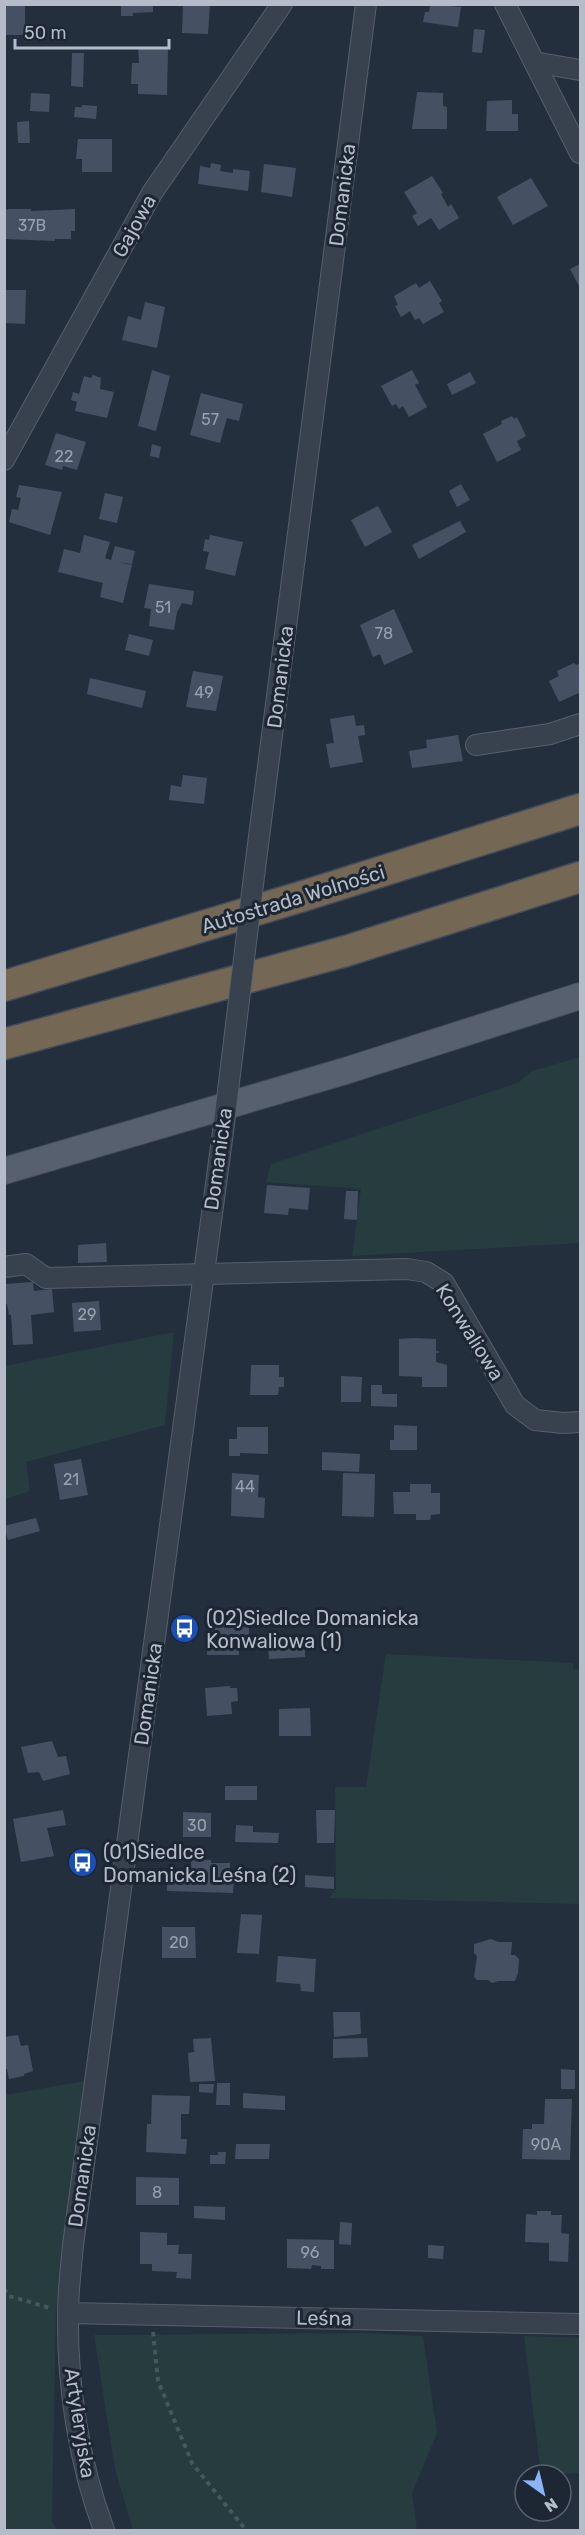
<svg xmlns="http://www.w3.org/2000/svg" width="585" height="2535" font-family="Rubik,sans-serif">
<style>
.green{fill:#263c3f}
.building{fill:#455162}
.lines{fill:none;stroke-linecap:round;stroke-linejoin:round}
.minor-casing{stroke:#565f6c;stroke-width:22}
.major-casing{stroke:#414a57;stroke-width:28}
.highway-casing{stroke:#434c59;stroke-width:33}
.path{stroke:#44595c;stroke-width:4;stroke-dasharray:4.5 4.5;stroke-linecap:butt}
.minor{stroke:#38414e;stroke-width:20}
.major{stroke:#56606e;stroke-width:26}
.highway{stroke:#746855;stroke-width:30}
.minor-bridge-casing{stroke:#565f6c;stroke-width:22;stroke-linecap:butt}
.minor-bridge{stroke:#38414e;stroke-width:20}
.labels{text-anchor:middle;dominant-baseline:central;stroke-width:6;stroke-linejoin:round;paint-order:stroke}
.number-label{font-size:16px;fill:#98a1af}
.street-label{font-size:20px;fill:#b4bcc9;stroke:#1d2633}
.poi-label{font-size:20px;fill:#b4bcc9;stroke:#1d2633;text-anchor:start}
</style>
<rect width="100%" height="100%" fill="#242f3e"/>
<g class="green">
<polygon points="580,1057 580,1243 352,1256 361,1189 266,1182 271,1164 518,1083 532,1071"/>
<polygon points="174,1332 165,1425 26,1462 30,1491 5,1499 5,1366"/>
<polygon points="386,1654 573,1663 573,1669 580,1670 580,1904 329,1898 336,1889 335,1787 366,1787"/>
<polygon points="85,2081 56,2309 52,2521 57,2530 5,2530 5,2095"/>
<polygon points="366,2333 423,2336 437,2433 412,2493 417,2530 133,2530 115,2469 94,2335"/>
<polygon points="524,2336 580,2338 580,2473 541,2475"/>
</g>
<g class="building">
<rect x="4" y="4" width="21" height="31"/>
<polygon points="121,4 153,4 153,12 133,13 133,16 121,16"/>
<polygon points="183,4 210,5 208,34 182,33"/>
<polygon points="430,4 461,7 458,27 423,22 425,12 429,12"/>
<polygon points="474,29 485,30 482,53 472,52"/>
<polygon points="138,48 168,49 167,95 138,94 138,84 131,84 132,63 139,63"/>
<polygon points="72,53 84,53 83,87 71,86"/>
<polygon points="417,92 443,93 443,106 447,107 447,129 412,129"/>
<polygon points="31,93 50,94 49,112 30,111"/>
<polygon points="512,100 512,114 518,114 518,131 486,131 487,101"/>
<polygon points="82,105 97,106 96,119 74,117 75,107 82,107"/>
<polygon points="29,121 30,143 18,143 17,122"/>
<polygon points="78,139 112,139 112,172 82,172 82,159 76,159"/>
<polygon points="211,163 221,165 220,171 233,173 233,169 250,171 248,191 198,184 200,166 210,168"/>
<polygon points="264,164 296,168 292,197 261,192"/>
<polygon points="432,176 443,193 441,194 448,207 451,204 459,218 439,230 431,218 418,226 412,216 417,213 404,192"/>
<polygon points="531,178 548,206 513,225 497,197"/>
<polygon points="8,209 31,209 31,211 75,209 75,231 71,231 71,239 55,239 55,241 4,239 4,211"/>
<polygon points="580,264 580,288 570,269"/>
<polygon points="430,281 442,301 439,303 444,312 423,324 419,318 415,320 410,311 401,317 395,306 398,305 394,296 416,283 419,288"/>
<polygon points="4,290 26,290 25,324 4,323"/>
<polygon points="145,302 165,307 157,348 122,340 128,316 141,320"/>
<polygon points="152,370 170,376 156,431 138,426"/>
<polygon points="412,370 419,383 415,385 427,407 409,417 403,406 399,409 396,404 392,406 381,386"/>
<polygon points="470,372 476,383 452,395 447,384"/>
<polygon points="93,375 101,378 100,389 114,392 107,418 75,411 77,402 71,400 73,392 79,394 84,376 91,378"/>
<polygon points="201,393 243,404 239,421 227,418 220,443 190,435"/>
<polygon points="512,416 514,419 517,417 526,436 517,441 521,450 497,462 483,434 502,424 501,421"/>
<polygon points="56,433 86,442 77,470 63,466 62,470 45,465"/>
<polygon points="152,444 161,447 159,458 150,456"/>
<polygon points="461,484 470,500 457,507 449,491"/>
<polygon points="19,485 62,492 50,535 9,522 12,509 18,510 21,498 16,497"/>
<polygon points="105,493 123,497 117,523 99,519"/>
<polygon points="378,506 392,532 365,547 351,520"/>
<polygon points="460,521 466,532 419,559 412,545"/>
<polygon points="84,535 110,542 105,558 111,560 115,546 135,551 132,564 117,562 132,565 123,603 100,597 103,583 58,572 64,549 80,553"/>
<polygon points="210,535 243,542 235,576 205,569 209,552 203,551 205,539 209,540"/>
<polygon points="149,584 194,591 192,605 182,603 177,612 174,630 149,626 151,609 144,608"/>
<polygon points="394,609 413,652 384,665 380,654 373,657 360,625"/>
<polygon points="129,634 153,640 149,656 125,650"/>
<polygon points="574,663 576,665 580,663 580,695 579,693 559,702 549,681 559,676 557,671"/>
<polygon points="193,671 223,676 216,711 186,707"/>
<polygon points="90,678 146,691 142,708 87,694"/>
<polygon points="354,715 356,726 364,725 365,735 358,736 363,762 330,768 326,744 334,743 330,719"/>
<polygon points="458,735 463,761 412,768 409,751 427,748 426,740"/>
<polygon points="183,775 207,778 204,804 169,800 171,785 181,787"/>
<polygon points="267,1185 310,1188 308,1210 289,1208 288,1215 264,1213"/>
<polygon points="346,1191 358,1191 357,1220 344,1219"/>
<polygon points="106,1243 107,1262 78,1263 78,1245"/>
<polygon points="33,1282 34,1291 52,1289 54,1312 31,1315 33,1344 13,1345 11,1315 9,1315 7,1304 4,1304 4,1284"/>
<polygon points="99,1301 101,1330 74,1332 72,1303"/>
<polygon points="413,1338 436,1339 436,1351 441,1352 436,1353 436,1362 447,1365 447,1387 422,1387 422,1377 399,1376 399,1339"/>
<polygon points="251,1365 279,1365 279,1377 284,1377 284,1387 279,1387 278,1395 250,1395"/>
<polygon points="341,1376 362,1377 361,1402 341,1402"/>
<polygon points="371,1385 382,1385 382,1394 397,1394 397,1407 371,1406"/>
<polygon points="394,1425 417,1426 417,1450 390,1450 390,1440 394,1440"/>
<polygon points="237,1427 268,1427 268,1454 240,1453 240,1456 229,1456 229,1439 237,1439"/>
<polygon points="322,1452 360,1454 359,1472 322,1470"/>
<polygon points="81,1459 88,1495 60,1500 54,1464"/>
<polygon points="232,1473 259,1475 258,1497 265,1498 264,1518 231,1516"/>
<polygon points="343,1473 375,1474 374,1517 342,1516"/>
<polygon points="410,1484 431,1484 431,1493 440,1493 440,1514 431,1515 430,1520 416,1520 416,1514 394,1514 393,1492 410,1492"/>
<polygon points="36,1518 40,1531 8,1540 4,1526"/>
<polygon points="208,1623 249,1624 249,1647 239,1647 239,1655 207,1655"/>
<polygon points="305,1645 305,1657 269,1659 268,1647"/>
<polygon points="230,1686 230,1688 237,1688 238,1701 231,1702 232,1714 207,1716 205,1688"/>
<polygon points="310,1708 311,1736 279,1736 279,1709"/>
<polygon points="52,1741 58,1757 66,1756 70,1774 43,1781 39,1772 28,1773 21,1747"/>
<rect x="225" y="1786" width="32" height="14"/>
<polygon points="63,1810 66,1825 47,1828 54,1856 21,1862 13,1819"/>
<polygon points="316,1810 335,1810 334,1843 317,1843"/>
<polygon points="183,1812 211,1813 211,1837 183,1837"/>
<polygon points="236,1825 253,1826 253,1832 279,1833 278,1843 235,1842"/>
<polygon points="191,1859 211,1860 211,1863 230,1863 230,1879 234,1879 233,1893 167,1891 167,1877 191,1878"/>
<polygon points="305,1875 334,1877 334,1889 305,1887"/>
<polygon points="241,1914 262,1915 259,1954 237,1953"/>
<polygon points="162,1927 195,1927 196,1958 162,1958"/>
<polygon points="491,1939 498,1942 512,1942 511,1955 515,1955 519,1959 518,1973 515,1981 499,1981 492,1983 488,1980 477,1980 474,1977 477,1956 474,1953 474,1944"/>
<polygon points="278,1956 316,1959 314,1992 301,1991 300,1984 276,1982"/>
<polygon points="333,2012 360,2012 361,2034 334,2037"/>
<polygon points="18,2035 21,2046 28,2045 33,2071 24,2074 24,2076 9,2079 7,2069 4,2069 4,2037"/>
<polygon points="211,2038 215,2081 190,2082 188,2053 194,2052 193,2039"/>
<polygon points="367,2038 368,2057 333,2058 333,2039"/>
<polygon points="561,2069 575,2070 575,2089 561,2089"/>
<polygon points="217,2083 230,2083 230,2105 216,2105"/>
<polygon points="199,2084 214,2084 213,2093 199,2092"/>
<polygon points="243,2093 285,2096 285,2110 243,2108"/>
<polygon points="152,2095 190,2096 189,2114 181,2114 181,2139 187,2139 186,2154 146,2152 147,2124 151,2124"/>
<polygon points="545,2099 572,2099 570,2160 522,2159 523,2129 532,2129 532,2124 544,2124"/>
<polygon points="236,2144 270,2144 269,2159 235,2159"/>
<polygon points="218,2152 226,2152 225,2164 210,2164 210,2155 218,2155"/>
<polygon points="136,2177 179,2178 179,2205 136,2205"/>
<polygon points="194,2206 225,2207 225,2220 194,2218"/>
<polygon points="537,2211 551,2211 551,2215 562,2215 561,2233 569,2234 568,2262 549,2261 549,2243 525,2242 526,2214 537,2215"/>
<polygon points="340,2222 352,2223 351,2245 339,2244"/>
<polygon points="140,2232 167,2233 167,2245 179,2245 178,2254 192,2254 191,2279 176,2278 177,2272 152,2271 152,2264 140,2264"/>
<polygon points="287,2239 334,2240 334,2269 321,2269 321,2266 312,2265 311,2269 287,2268"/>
<polygon points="428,2245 444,2246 443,2259 428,2258"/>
</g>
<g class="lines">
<defs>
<g id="minor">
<polyline points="505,4 580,153"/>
<polyline points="534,62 580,70"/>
<polyline points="4,460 152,193 282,4"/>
<polyline points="476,745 550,734 580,724"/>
<polyline points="256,860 366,4"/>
<polyline points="4,1267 26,1264 46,1278 407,1269 426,1272 444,1283 515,1405 535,1420 563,1423 580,1422"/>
<polyline points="68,2313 580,2324"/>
<path d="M104,2530c-25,-67 -37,-144 -36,-216 0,-23 3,-46 5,-69l150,-1113"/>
</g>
<polyline id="major" points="4,1171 345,1071 580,996"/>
<g id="highway">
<polyline points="4,986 300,897 580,809"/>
<polyline points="4,1044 346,951 580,877"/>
</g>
</defs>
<use href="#minor" class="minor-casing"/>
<use href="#major" class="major-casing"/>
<use href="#highway" class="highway-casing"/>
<g class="path">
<polyline points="4,2289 9,2296 50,2308"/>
<polyline points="153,2332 158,2381 192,2463 246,2530"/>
</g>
<use href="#minor" class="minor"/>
<use href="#major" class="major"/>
<use href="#highway" class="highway"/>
<defs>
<polyline id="minor-bridge" points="223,1132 256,860"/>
</defs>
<use href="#minor-bridge" class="minor-bridge-casing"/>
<use href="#minor-bridge" class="minor-bridge"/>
</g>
<defs>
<symbol id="bus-disc" viewBox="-11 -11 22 22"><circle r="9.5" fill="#1a4fb4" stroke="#1d2633"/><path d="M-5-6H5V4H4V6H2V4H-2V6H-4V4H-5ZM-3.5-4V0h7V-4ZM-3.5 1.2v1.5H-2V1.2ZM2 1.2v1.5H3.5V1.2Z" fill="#fff"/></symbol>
</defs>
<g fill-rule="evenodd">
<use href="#bus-disc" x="168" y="1612" width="33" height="33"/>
<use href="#bus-disc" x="66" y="1846" width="33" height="33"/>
</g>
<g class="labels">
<g class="number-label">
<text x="32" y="225">37B</text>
<text x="210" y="419">57</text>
<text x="64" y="456">22</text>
<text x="163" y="607">51</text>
<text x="384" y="633">78</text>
<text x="204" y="692">49</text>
<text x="87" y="1314">29</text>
<text x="71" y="1479">21</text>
<text x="245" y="1486">44</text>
<text x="197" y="1825">30</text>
<text x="179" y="1942">20</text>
<text x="546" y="2144">90A</text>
<text x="157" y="2192">8</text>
<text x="310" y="2252">96</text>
</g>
<g class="street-label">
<text transform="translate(342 195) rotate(-83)">Domanicka</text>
<text transform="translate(134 226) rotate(-61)">Gajowa</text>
<text transform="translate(280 677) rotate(-83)">Domanicka</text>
<text transform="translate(293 899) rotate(-17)">Autostrada Wolności</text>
<text transform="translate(218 1159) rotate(-82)">Domanicka</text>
<text transform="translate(470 1332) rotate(58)">Konwaliowa</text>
<text transform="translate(148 1694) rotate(-82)">Domanicka</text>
<text transform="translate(82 2176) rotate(-82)">Domanicka</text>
<text transform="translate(324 2318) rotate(1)">Leśna</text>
<text transform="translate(80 2423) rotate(81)">Artyleryjska</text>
</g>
<g class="poi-label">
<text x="206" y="1618">(02)Siedlce Domanicka<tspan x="206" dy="23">Konwaliowa (1)</tspan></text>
<text x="103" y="1852">(01)Siedlce<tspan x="103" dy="23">Domanicka Leśna (2)</tspan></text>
</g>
</g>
<rect width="585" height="2535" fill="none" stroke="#b4bcc9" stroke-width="12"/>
<g transform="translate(543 2493) rotate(146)"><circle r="28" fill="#1d2633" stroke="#59626f" stroke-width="1.5"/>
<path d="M0-4.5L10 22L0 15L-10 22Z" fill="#8ab4f8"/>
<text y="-9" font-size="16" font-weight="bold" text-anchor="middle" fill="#b4bcc9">N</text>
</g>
<path d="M15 39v9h154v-9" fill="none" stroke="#b4bcc9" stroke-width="3"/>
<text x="24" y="39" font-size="18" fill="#b4bcc9" stroke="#1d2633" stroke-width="4.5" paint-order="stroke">50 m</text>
</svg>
